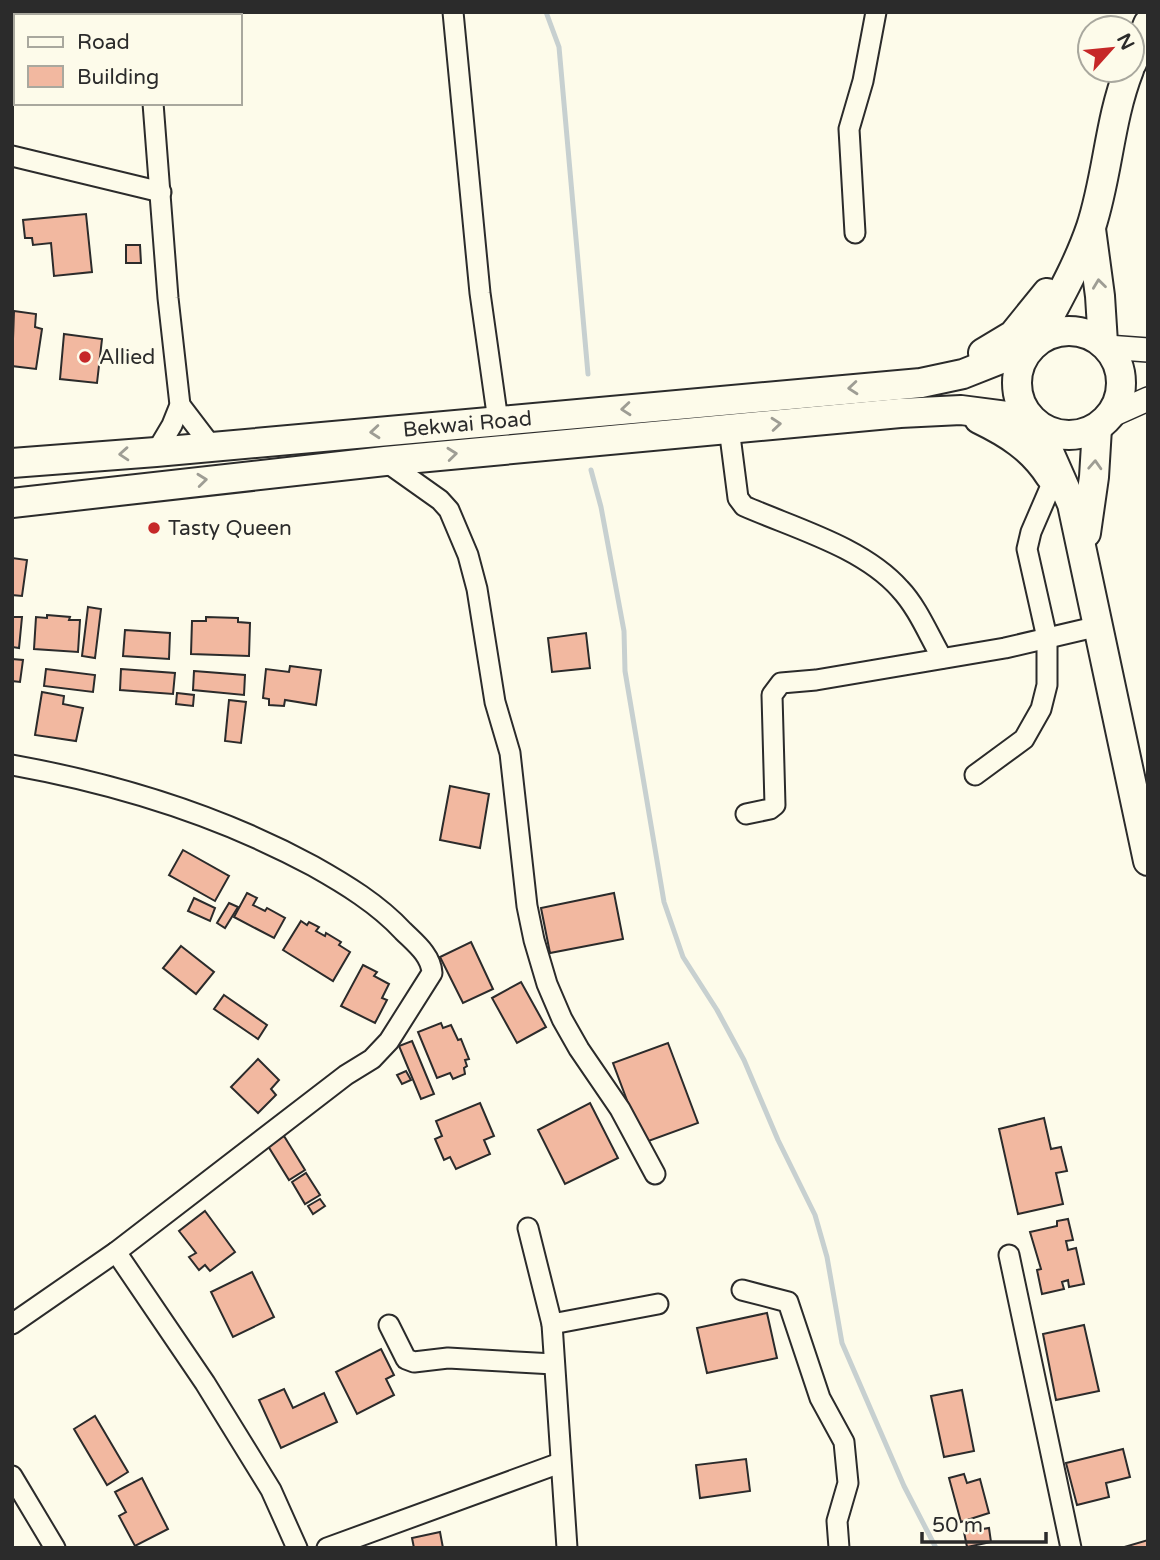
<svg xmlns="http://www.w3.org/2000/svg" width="1160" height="1560" font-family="'Varela Round',sans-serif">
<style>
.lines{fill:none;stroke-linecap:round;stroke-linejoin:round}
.stream{stroke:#c7d0d0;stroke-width:5}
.building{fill:#f2b8a0;stroke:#2b2b2b;stroke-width:2}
.minor-casing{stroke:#2b2b2b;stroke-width:23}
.major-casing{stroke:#2b2b2b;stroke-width:26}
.highway-casing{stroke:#2b2b2b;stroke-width:32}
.minor{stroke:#fdfbea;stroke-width:19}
.major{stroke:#fdfbea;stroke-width:23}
.highway{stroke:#fdfbea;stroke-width:28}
.oneway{stroke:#9e9d94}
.poi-dot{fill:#c62828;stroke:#fdfbea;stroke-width:2.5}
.labels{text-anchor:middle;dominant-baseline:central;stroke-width:5;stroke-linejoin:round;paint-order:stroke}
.poi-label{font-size:21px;fill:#2b2b2b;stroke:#fdfbea;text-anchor:start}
.street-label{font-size:21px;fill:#2b2b2b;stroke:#fdfbea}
</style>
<rect width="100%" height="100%" fill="#fdfbea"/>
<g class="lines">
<g class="stream">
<polyline points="546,12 559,47 588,374"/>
<polyline points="591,470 601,507 624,631 625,671 664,902 683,957 717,1010 744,1060 778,1140 815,1215 827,1257 842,1343 904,1486 936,1548"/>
</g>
</g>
<g class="building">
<polygon points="86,214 92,272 54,276 51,243 33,245 32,238 25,238 23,220"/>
<polygon points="126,245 140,245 141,263 126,263"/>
<polygon points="14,311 36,314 35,327 42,329 36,369 12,366"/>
<polygon points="64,334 102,339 97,383 60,379"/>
<polygon points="12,558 27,560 22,596 12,595"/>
<polygon points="88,607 101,609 95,658 82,656"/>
<polygon points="47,615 70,617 69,620 80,620 78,652 34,649 36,617 47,618"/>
<polygon points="12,617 22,617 19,648 12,647"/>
<polygon points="206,617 238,618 238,622 250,623 249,656 191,654 192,621 206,621"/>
<polygon points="125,630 170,633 169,659 123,656"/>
<polygon points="586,633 590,668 552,672 548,638"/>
<polygon points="12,659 23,660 20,682 12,681"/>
<polygon points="290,666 321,670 316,705 285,700 284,706 269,705 269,699 263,698 266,669 289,672"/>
<polygon points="46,669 95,675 93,692 44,686"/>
<polygon points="121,669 175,673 173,694 120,690"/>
<polygon points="194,671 245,675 244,695 193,690"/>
<polygon points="42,692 64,696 63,704 83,708 76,741 35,735"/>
<polygon points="177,693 194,695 193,706 176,704"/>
<polygon points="229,700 246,702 241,743 225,741"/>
<polygon points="450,786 489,794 480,848 440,840"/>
<polygon points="183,850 229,876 215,901 169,875"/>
<polygon points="247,893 257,898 253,905 265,911 267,908 285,918 274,938 234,917"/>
<polygon points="614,893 623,939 550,953 541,908"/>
<polygon points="194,898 215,908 210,921 188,911"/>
<polygon points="229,903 238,907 225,928 217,923"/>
<polygon points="301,921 307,925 309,922 319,927 316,931 325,936 326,933 341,942 339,945 350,952 333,981 283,950"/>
<polygon points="471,942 493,989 463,1003 440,957"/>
<polygon points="181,946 214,972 196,994 163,968"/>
<polygon points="363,965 377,972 374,976 389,984 382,998 387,1000 375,1023 341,1006"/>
<polygon points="521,982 546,1027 517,1043 492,998"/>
<polygon points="224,995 267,1025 258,1039 214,1009"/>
<polygon points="441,1023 443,1028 451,1025 458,1040 461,1039 469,1059 465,1060 467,1066 464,1068 465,1074 453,1079 450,1073 437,1078 418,1032"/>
<polygon points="412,1041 434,1094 421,1099 399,1046"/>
<polygon points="668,1043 698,1123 643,1143 613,1063"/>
<polygon points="258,1059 279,1080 271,1089 276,1095 258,1113 231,1087"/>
<polygon points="406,1071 411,1080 402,1084 397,1075"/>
<polygon points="480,1103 494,1136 484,1140 490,1154 456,1169 450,1157 444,1160 435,1139 442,1136 436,1121"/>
<polygon points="590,1103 618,1158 565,1184 538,1130"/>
<polygon points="1044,1118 1051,1149 1061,1147 1067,1171 1056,1173 1063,1204 1018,1214 999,1129"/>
<polygon points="284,1136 305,1170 289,1180 268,1146"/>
<polygon points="306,1173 320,1195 305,1204 292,1182"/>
<polygon points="320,1199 325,1206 313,1214 308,1206"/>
<polygon points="205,1211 235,1252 210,1271 205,1265 199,1270 189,1257 196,1253 179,1231"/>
<polygon points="1068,1219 1073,1240 1066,1241 1068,1250 1076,1248 1084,1284 1069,1287 1068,1280 1062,1282 1064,1289 1042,1294 1037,1270 1041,1269 1030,1232 1057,1226 1057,1221"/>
<polygon points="252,1272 274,1317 233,1337 211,1292"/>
<polygon points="767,1313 777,1358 707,1373 697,1328"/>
<polygon points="1084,1325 1099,1391 1056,1400 1043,1334"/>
<polygon points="381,1349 394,1375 386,1379 394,1395 357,1414 336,1372"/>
<polygon points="284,1389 293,1408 324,1393 337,1422 281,1448 259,1400"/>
<polygon points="962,1390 974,1451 944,1457 931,1396"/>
<polygon points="95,1416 128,1472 107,1485 74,1429"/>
<polygon points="1123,1449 1130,1477 1106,1483 1109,1497 1077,1505 1066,1463"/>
<polygon points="746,1459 750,1491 700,1498 696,1465"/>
<polygon points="964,1474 967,1483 980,1479 989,1513 961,1522 949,1478"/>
<polygon points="142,1478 168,1529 135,1546 119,1516 126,1512 115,1492"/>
<polygon points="989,1528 991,1542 967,1547 964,1532"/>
<polygon points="440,1532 443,1548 414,1548 412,1538"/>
<polygon points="1148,1540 1148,1548 1121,1548"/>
</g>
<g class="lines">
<defs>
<g id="minor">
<polyline points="146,12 146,16"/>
<polyline points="453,12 480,293 498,421"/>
<polyline points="153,103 168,298 180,405 172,425 156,452"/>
<polyline points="12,156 161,192"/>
<polyline points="855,233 849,129 863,81 876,12"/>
<polyline points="180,405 212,447"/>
<path d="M729,428l9,70 6,8c50,22 119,41 156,83 18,19 29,47 42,69"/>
<polyline points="385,461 440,500 449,510 468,555 477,589 495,702 510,753 527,906 534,940 547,984 562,1019 579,1049 620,1109 655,1174"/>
<path d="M12,765c105,19 207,50 301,101 32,18 65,38 90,65 12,12 28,24 29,42l-43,68 -17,18 -26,16 -230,177 -104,72"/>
<polyline points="975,775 1024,739 1041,709 1047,685 1047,638 1027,549 1031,532 1053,481"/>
<polyline points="746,814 770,809 775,805 772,695 781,683 816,680 1005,648 1099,626"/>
<polyline points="528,1228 552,1324 567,1548"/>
<polyline points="116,1252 205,1383 271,1490 297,1548"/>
<polyline points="1009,1255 1071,1548"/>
<polyline points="742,1290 788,1302 820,1398 844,1442 848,1483 837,1521 839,1548"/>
<polyline points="552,1324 658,1304"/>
<polyline points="389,1325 406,1359 414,1362 448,1358 554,1364"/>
<polyline points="12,1476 55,1548"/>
<polyline points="327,1548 560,1463"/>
</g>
<g id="major">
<polyline points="1107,347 1148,350"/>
<polyline points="1110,416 1148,399"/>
</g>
<g id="highway">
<polyline points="1132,63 1148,24"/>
<polyline points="1091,229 1100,296 1103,343"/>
<circle cx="1069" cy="383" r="52"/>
<path d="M1035,343c20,-38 42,-75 56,-116 17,-52 18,-106 38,-157"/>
<polyline points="983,353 1013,335 1047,293"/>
<path d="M979,419c29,14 53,29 71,57"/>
<polyline points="1037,425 1072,504 1148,861"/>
<path id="s1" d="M12,463l144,-11 765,-69 42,-9 68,-27"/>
<polyline points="12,503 385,461 900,413 961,410 1030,419"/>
<polyline points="1086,533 1094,477 1097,428"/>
</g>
</defs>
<use href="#minor" class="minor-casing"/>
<use href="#major" class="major-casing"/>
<use href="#highway" class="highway-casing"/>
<use href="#minor" class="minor"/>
<use href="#major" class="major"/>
<use href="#highway" class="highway"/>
</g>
<defs><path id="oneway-chevron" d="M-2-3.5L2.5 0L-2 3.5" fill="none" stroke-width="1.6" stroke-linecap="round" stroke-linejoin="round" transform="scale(1.75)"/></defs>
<g class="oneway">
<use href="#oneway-chevron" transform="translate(1099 284) rotate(-97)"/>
<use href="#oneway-chevron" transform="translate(853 388) rotate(175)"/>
<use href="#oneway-chevron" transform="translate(626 409) rotate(175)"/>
<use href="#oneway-chevron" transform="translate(776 424) rotate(-5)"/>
<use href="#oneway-chevron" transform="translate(375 432) rotate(175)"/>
<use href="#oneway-chevron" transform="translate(124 454) rotate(176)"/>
<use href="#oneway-chevron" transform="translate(452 454) rotate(-6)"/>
<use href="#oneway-chevron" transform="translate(1095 465) rotate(-87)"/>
<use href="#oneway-chevron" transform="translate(202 480) rotate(-6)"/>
</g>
<g class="poi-dot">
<circle cx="85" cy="357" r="7"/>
<circle cx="154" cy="528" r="7"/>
</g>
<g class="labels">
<g class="poi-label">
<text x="99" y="357">Allied</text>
<text x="168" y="528">Tasty Queen</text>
</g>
<g class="street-label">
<text stroke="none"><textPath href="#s1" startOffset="457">Bekwai Road</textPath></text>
</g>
</g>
<rect width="1160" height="1560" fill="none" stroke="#2b2b2b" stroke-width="28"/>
<rect x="14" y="14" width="228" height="91" fill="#fdfbea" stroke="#a9a89e" stroke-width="2"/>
<rect x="28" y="37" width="35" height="10" fill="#fdfbea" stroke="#a9a89e" stroke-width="2"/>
<text x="77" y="49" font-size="21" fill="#2b2b2b">Road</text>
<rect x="28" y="66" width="35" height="21" fill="#f2b8a0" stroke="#a9a89e" stroke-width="2"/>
<text x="77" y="84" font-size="21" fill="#2b2b2b">Building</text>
<g transform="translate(1111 49) rotate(63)"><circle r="33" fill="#fdfbea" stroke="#a9a89e" stroke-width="2"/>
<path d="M0-5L12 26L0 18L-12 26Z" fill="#c62828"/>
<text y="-10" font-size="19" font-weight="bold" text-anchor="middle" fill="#2b2b2b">N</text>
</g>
<path d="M922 1532v10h124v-10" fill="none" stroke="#2b2b2b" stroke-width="3.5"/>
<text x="932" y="1532" font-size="21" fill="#2b2b2b" stroke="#fdfbea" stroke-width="5" paint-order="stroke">50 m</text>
</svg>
